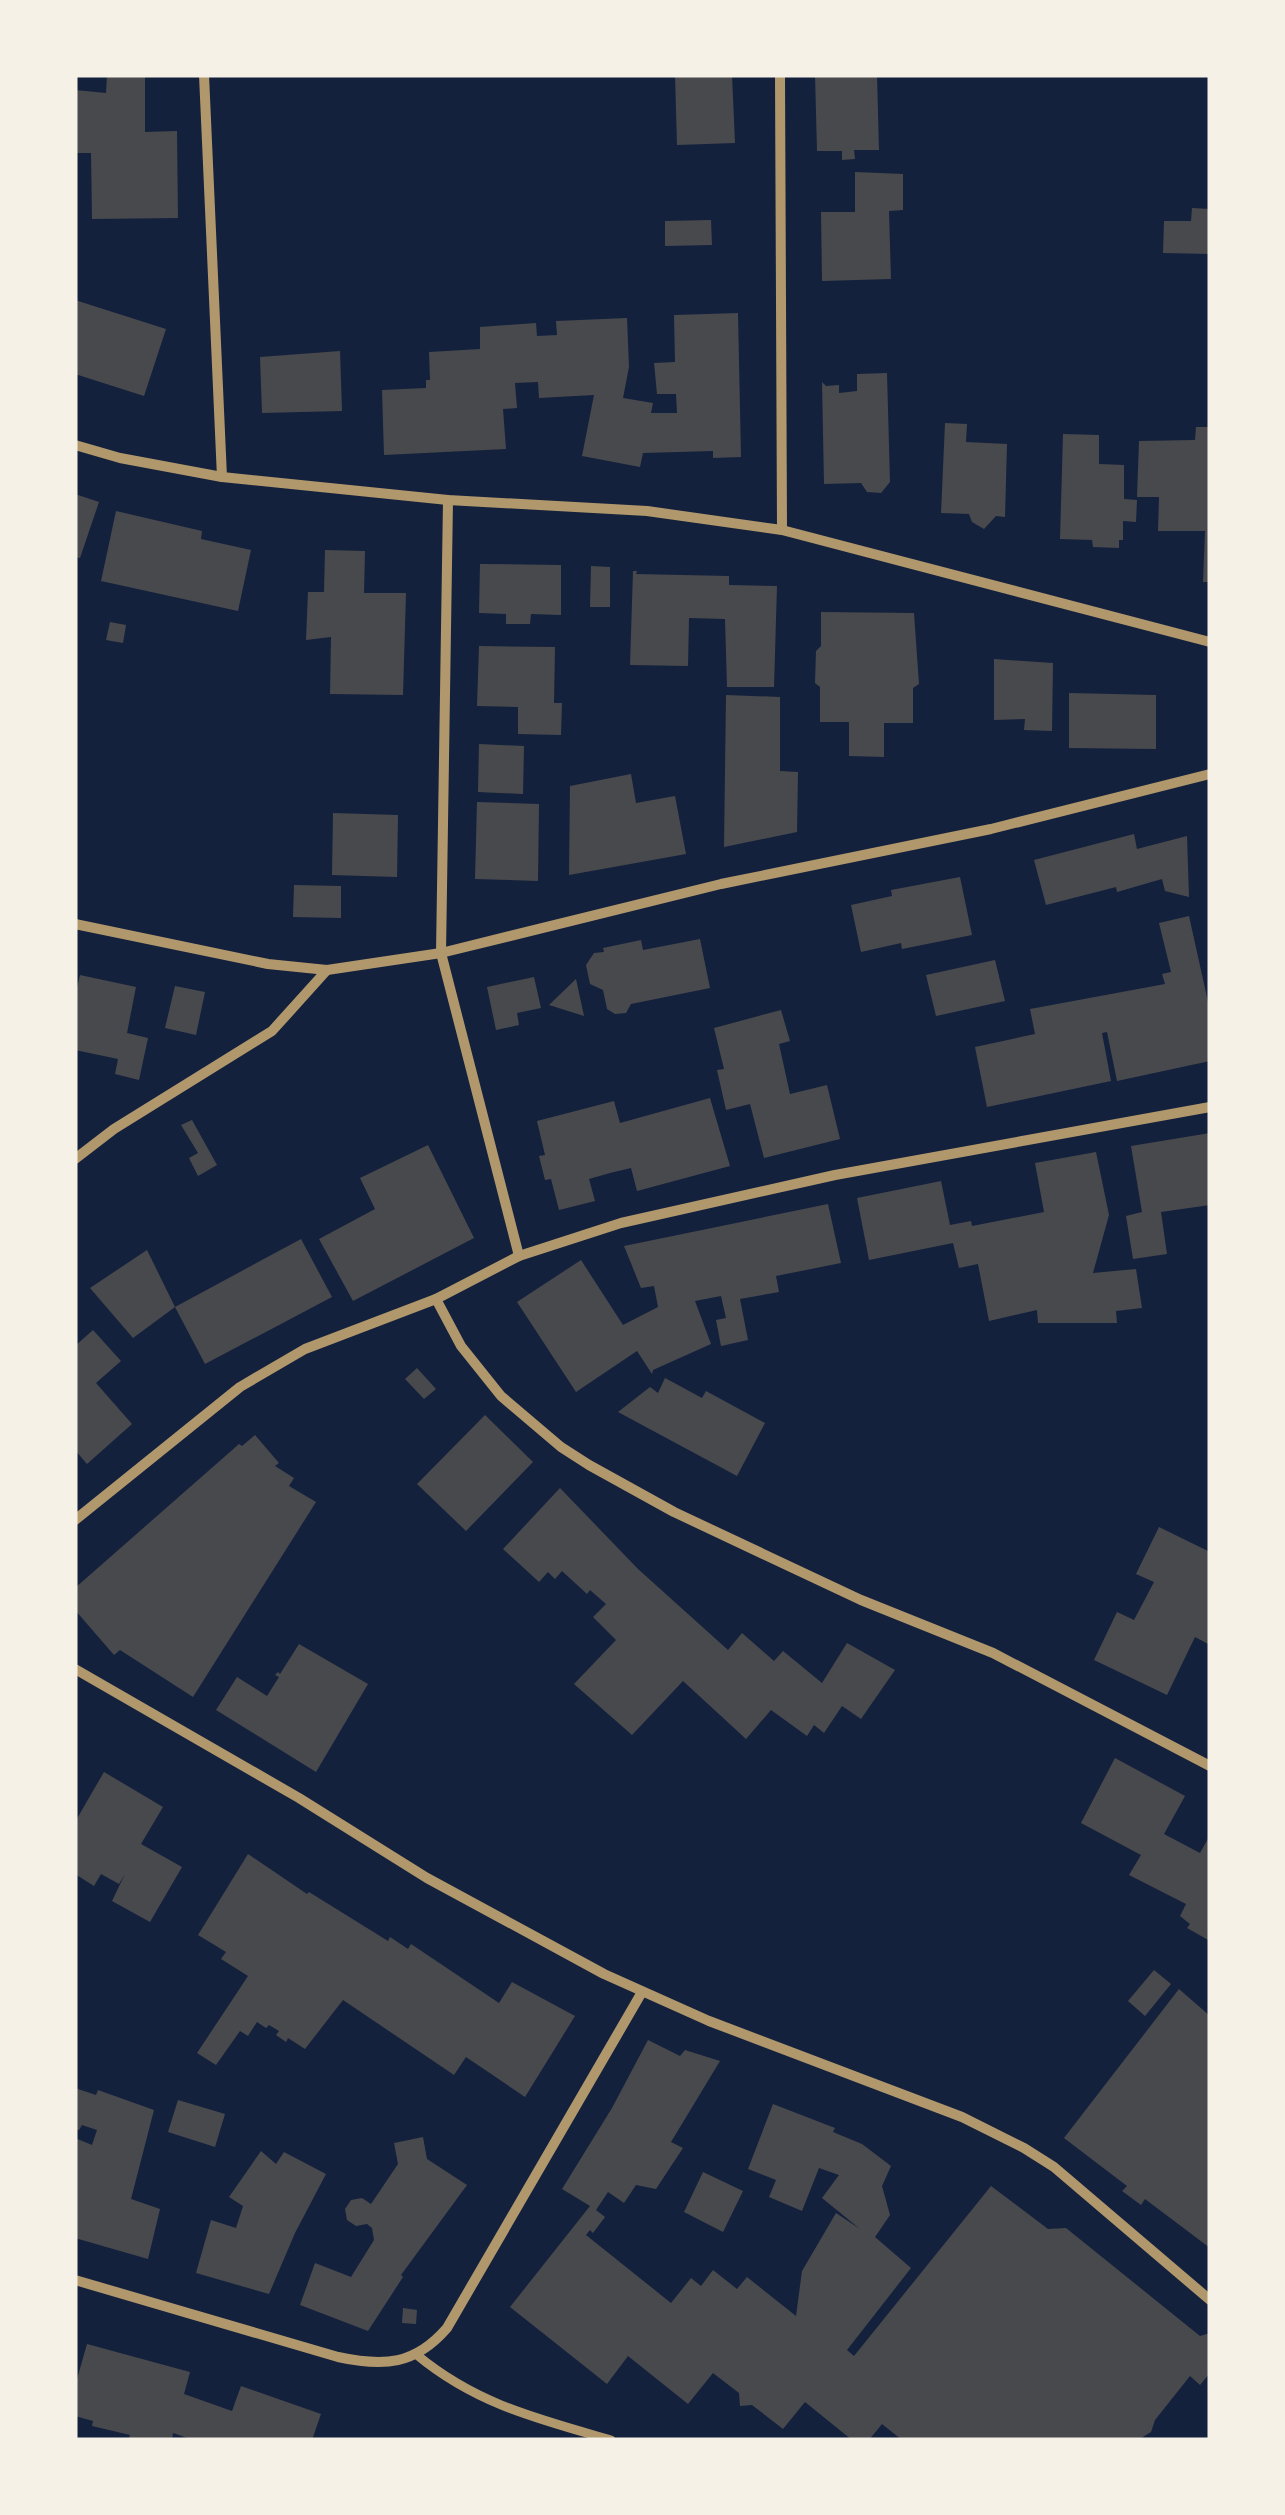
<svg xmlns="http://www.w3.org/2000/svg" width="1285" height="2515" font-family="'Golos Text',sans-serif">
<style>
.building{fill:#48494c}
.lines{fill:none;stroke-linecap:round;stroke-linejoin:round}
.pedestrian{stroke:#b1986c;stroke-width:9}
.minor{stroke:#b1986c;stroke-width:10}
</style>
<rect width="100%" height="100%" fill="#14213d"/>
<g class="building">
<polygon points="107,75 145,75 145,132 177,131 178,218 92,219 91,153 75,153 75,90 106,93"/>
<polygon points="675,75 732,75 735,143 677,145"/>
<polygon points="815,75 877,75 879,150 854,150 855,159 842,160 842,151 817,151"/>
<polygon points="855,172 903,174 903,210 889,211 891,279 822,281 821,212 855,212"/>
<polygon points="1192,208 1210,209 1210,254 1163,253 1164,221 1191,221"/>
<polygon points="711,220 712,245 665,246 665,221"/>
<polygon points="75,300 166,329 144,396 75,374"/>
<polygon points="738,313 741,457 713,458 713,451 643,453 640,467 582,456 594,395 539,398 538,382 515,383 517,408 503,409 506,449 384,455 382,390 426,388 426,380 430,380 429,352 480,349 480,327 536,323 537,336 557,335 556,321 627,318 629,367 623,398 653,403 651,413 677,413 676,394 657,394 654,363 675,362 674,315"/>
<polygon points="340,351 342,411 262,413 260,357"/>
<polygon points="887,373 890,482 881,493 867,492 861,483 824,484 822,382 826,386 839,385 839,393 857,391 857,374"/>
<polygon points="945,423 967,424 966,442 1007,444 1005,517 996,516 984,529 972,522 969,514 941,513"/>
<polygon points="1196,427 1210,427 1210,582 1203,582 1205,531 1158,531 1159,497 1137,497 1139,441 1195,440"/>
<polygon points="1063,434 1099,435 1099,464 1124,465 1124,499 1137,500 1136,522 1123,521 1123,540 1119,540 1119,548 1093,547 1092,540 1060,539"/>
<polygon points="75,494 99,502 80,558 75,557"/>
<polygon points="116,511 202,531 201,539 251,550 238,611 101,581"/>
<polygon points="325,550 365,551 364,593 406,593 403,695 330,694 331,637 306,640 308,592 324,592"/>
<polygon points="480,564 561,565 561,615 531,614 530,624 506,624 506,614 479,613"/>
<polygon points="591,566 610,567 610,607 590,607"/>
<polygon points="633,571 637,571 636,574 729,576 729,585 777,586 774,687 727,687 725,619 689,618 688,666 630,665"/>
<polygon points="821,612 914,613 919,684 913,688 913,723 884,723 884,757 849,756 849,722 820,722 820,687 815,683 816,651 821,646"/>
<polygon points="110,622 126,625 123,643 106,640"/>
<polygon points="479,646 555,647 554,703 562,703 561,735 518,734 518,707 477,706"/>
<polygon points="994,659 1053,663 1052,731 1024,730 1025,719 994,720"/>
<polygon points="1069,693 1156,695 1156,749 1069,748"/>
<polygon points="726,695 780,697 780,771 798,772 797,832 724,847"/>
<polygon points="479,744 524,746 523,794 478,792"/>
<polygon points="631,774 636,803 675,796 686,854 569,875 570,786"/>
<polygon points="477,802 539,804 538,881 475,879"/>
<polygon points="333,813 398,815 397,877 332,875"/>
<polygon points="1134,834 1137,849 1187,836 1189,897 1165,891 1162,879 1117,892 1116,887 1046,905 1034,860"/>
<polygon points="960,877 972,935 902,949 901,943 861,952 851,905 892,896 891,890"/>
<polygon points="294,885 341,886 341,918 293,917"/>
<polygon points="1189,916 1210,1011 1210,1061 1117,1081 1107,1032 1102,1033 1111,1081 987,1107 975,1047 1035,1034 1030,1009 1165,984 1162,974 1171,972 1159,923"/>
<polygon points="700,939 710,988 631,1004 626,1013 615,1014 607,1009 603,990 590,984 586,965 594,953 604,952 603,948 641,940 643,950"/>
<polygon points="995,960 1005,1001 936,1016 926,975"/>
<polygon points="80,975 136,987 127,1033 148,1038 139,1080 115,1074 118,1059 75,1050 75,997"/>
<polygon points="534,977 541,1008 517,1013 519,1025 496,1030 487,987"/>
<polygon points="576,979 584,1016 549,1005"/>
<polygon points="175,986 205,992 196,1035 165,1028"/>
<polygon points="781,1010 790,1041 779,1044 790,1094 827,1085 840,1139 764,1158 750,1104 726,1110 717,1070 724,1069 714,1028"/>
<polygon points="710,1098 730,1166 637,1191 631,1168 610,1173 589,1179 595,1201 559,1210 551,1179 545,1180 539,1156 545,1155 537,1121 614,1101 620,1123"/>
<polygon points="192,1120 217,1165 198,1176 189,1158 198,1153 181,1125"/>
<polygon points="1210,1133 1210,1205 1161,1212 1167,1254 1133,1259 1126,1216 1142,1212 1131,1146"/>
<polygon points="428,1145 474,1238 353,1301 319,1239 375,1209 360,1178"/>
<polygon points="1096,1152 1109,1215 1093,1273 1136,1269 1142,1308 1116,1311 1117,1323 1038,1323 1037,1310 989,1321 978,1264 959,1268 953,1243 869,1260 857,1198 941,1181 950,1225 971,1221 972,1226 1044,1212 1035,1163"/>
<polygon points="828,1204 841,1263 776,1276 779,1292 740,1299 748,1340 721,1346 716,1320 726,1318 721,1296 695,1301 711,1344 653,1370 652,1374 637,1351 576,1392 517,1302 581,1260 623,1325 658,1307 654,1286 641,1288 624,1246"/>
<polygon points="301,1239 332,1297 205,1364 175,1307"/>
<polygon points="147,1250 175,1307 133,1338 90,1288"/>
<polygon points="93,1330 121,1361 96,1383 132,1424 87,1464 75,1450 75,1346"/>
<polygon points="417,1368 436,1389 424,1399 405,1379"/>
<polygon points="665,1378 702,1398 706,1391 765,1423 737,1476 618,1412 650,1387 658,1393"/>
<polygon points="485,1415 533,1462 466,1531 417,1484"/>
<polygon points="255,1435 279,1463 275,1466 294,1478 289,1486 316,1502 193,1697 120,1650 114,1655 75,1610 75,1588 239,1444 242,1446"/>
<polygon points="560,1488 638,1569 728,1650 742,1633 774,1661 783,1651 822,1683 847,1643 895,1670 861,1719 842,1706 824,1733 814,1725 807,1736 771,1710 746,1739 683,1681 632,1735 574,1684 616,1640 593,1617 606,1604 590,1590 587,1594 562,1571 555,1579 548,1572 539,1582 503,1549"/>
<polygon points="1159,1527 1210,1552 1210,1645 1195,1637 1167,1695 1094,1660 1117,1612 1134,1620 1154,1582 1136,1574"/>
<polygon points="299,1644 368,1684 316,1772 216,1710 237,1677 267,1696 279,1677 275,1675 278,1672 280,1674"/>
<polygon points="1115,1758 1185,1796 1164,1834 1200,1853 1210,1835 1210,1941 1187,1928 1190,1924 1180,1916 1186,1904 1129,1875 1141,1855 1081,1823"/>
<polygon points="104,1772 163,1807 141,1844 182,1867 150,1922 112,1901 125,1874 119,1884 101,1874 94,1886 75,1874 75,1822"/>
<polygon points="248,1854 307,1894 309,1892 388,1941 390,1937 408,1949 411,1944 499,2003 512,1982 575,2016 525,2097 466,2057 454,2075 343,2000 305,2049 288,2038 286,2042 276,2035 279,2031 269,2025 266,2028 257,2022 248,2036 240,2031 216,2065 197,2053 248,1976 221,1959 226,1952 198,1935"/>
<polygon points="1154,1970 1171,1984 1145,2016 1128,2001"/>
<polygon points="1179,1989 1210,2016 1210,2248 1145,2199 1141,2205 1122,2191 1127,2186 1064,2138"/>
<polygon points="648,2040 680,2056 685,2050 720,2061 671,2142 683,2148 656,2189 636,2185 624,2203 608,2192 596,2210 605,2217 593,2233 590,2230 586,2235 671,2303 691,2278 701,2286 713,2270 737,2289 747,2277 796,2316 802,2271 836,2213 860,2229 822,2198 839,2175 819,2168 802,2211 769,2197 776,2180 748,2169 773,2104 835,2128 833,2132 862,2144 891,2166 882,2186 890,2215 875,2237 911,2268 847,2350 854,2356 991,2186 1048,2229 1066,2228 1200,2336 1210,2333 1210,2373 1200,2385 1190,2376 1155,2420 1151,2432 1138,2440 902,2440 882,2424 869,2440 852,2440 805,2402 783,2429 752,2405 740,2406 739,2393 713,2373 688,2404 628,2356 607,2384 510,2307 590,2206 562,2189 612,2108"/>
<polygon points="75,2088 96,2095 98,2090 154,2110 131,2199 160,2209 148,2259 75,2238 75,2138 92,2145 97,2130 82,2125 79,2130 75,2130"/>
<polygon points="178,2100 225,2114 215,2147 168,2132"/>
<polygon points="423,2137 427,2159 467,2185 401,2275 403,2277 368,2331 300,2305 315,2263 351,2277 374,2240 372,2228 367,2224 356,2226 347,2220 345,2209 351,2200 362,2198 371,2204 398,2164 394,2143"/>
<polygon points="261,2151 276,2164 284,2152 326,2174 295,2233 269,2294 196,2273 211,2220 236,2228 243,2206 229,2197"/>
<polygon points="703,2172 743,2191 723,2232 684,2212"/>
<polygon points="403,2308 417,2310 416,2324 402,2323"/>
<polygon points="87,2344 190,2372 184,2394 232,2411 241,2386 321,2414 312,2440 193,2440 173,2433 172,2440 128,2440 130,2435 92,2426 93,2421 75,2416 75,2386"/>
</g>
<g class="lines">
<path class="pedestrian" d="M417,2355c59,49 121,64 194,85"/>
<g class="minor">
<polyline points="204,75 222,477"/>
<polyline points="780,75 782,530"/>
<polyline points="75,445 120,458 222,477 448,500 647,511 782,530 1210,642"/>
<polyline points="448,500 441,953 519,1256"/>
<polyline points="75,924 268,964 327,970 441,953 721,884 991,829 1210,774"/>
<polyline points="75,1159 114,1129 272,1031 327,970"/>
<polyline points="436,1299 461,1346 501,1396 561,1447 589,1465 674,1512 861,1600 993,1653 1210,1766"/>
<polyline points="75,1520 240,1387 305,1349 436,1299 519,1256 621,1223 835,1175 1210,1107"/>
<polyline points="75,1669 299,1798 427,1878 604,1974 709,2021 962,2117 1024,2148 1054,2167 1210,2300"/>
<path d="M75,2280l263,77c46,10 77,8 109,-29l195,-336"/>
</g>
</g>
<rect width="1285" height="2515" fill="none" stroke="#f6f1e7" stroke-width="155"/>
</svg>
